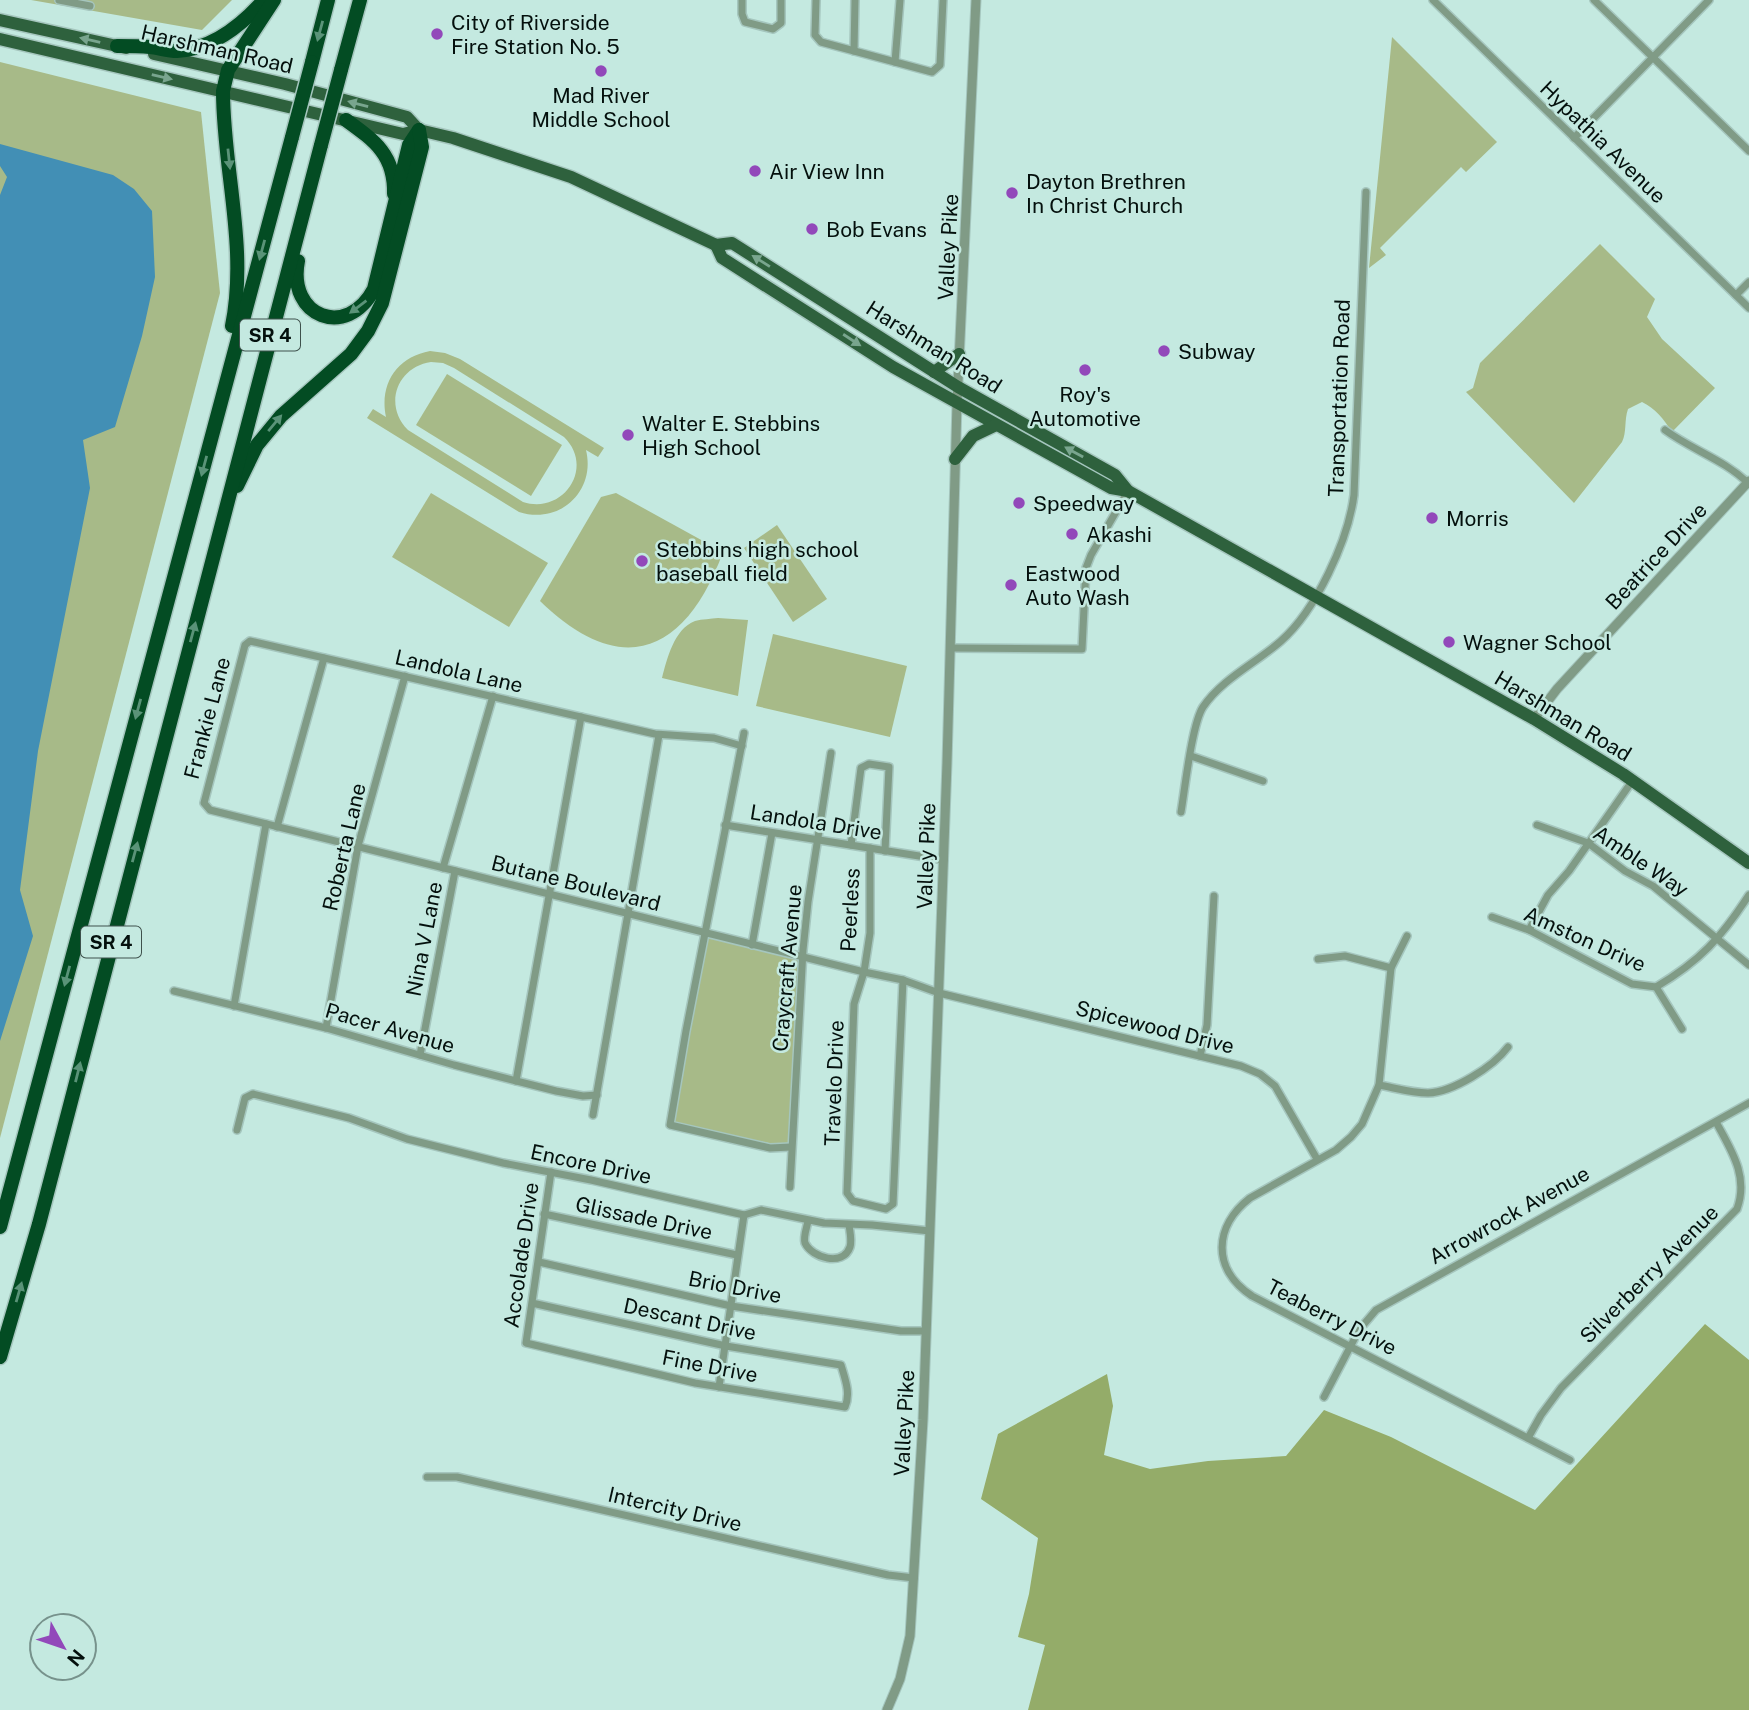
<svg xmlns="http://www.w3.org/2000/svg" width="1749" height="1710" font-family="'Public Sans',sans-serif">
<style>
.green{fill:#a7ba88;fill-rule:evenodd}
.forest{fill:#94ac69}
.water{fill:#428fb5}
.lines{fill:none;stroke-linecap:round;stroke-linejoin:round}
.minor-casing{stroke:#a5c6be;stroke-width:10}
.tertiary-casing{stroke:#a5c6be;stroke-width:11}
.primary-casing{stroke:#a5c6be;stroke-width:15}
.motorway-casing{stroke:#a5c6be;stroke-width:17}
.minor{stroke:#809b86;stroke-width:7}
.tertiary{stroke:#809b86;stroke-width:9}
.primary{stroke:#2e613d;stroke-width:12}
.motorway{stroke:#034c23;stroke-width:14}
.motorway-bridge-casing{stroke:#a5c6be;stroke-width:17;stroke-linecap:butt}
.motorway-bridge{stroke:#034c23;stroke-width:14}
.oneway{fill:#5a9378}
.oneway2{fill:#79a58e}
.poi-dot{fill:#9248ba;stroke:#c4e9e0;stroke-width:2.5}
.labels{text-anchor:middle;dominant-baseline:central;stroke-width:5;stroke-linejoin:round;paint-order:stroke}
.shield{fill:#c4e9e0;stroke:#3e514c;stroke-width:2}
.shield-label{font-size:19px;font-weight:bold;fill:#04100d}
.poi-label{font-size:21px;fill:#04100d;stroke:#c4e9e0;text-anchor:start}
.street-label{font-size:21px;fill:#04100d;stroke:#c4e9e0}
</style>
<rect width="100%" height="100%" fill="#c4e9e0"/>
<g class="green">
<polygon points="31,0 232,0 202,30"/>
<polygon points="1392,37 1497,142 1466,172 1461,167 1380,248 1386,255 1369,268"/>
<polygon points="0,62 201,112 220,293 0,1138"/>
<path d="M1600,244l55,55 -8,18 15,22 53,49 -43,44c-9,-14 -16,-23 -30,-30l-14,7c-4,11 -1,23 -6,33l-48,61 -108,-111 7,-4 7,-25z"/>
<path d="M430,351l15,2 15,6 144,89 -6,9 -12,-7c10,41 -26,75 -67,62l-152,-94 6,-9 13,8c-7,-33 11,-60 44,-66zM431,362l12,1 11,5 110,69c31,30 0,78 -41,65l-115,-72c-25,-25 -11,-63 23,-68z"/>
<polygon points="447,374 562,445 531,496 416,425"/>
<polygon points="431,493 548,563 509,627 392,557"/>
<path d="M616,493l107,59c-37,101 -101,129 -183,49l61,-104z"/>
<polygon points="777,525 827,599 793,622 744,548"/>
<path d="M718,618l30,2 -10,76 -76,-18c5,-19 12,-49 33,-57 7,-2 16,-2 23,-3z"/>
<polygon points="773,634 907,666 890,737 756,706"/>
<polygon points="706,933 804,957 791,1147 670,1125"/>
</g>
<polygon class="forest" points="1705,1324 1749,1360 1749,1710 1028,1710 1045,1645 1018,1637 1029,1594 1038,1538 981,1499 998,1434 1107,1374 1113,1406 1104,1455 1150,1469 1208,1461 1286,1456 1324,1410 1391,1437 1535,1510"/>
<polygon class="water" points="0,144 113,175 134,189 152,211 155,277 142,336 115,427 83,440 90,488 38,751 20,890 33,936 0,1041 0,195 7,177 0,166"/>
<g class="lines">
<defs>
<g id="minor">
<polyline points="59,0 90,6"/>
<polyline points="742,0 742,14 745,22 773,29 781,23 781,0"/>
<polyline points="816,0 815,35 821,42 932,72 940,65 943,0"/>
<polyline points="1433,0 1749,308"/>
<polyline points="1594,0 1749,151"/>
<polyline points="854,51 855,0"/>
<polyline points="895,62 900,0"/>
<polyline points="1574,138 1709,0"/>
<polyline points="1736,295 1749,282"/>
<path d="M1665,430c27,20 60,30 84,54"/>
<polyline points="951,648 1082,649 1086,568 1091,555 1128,491"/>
<polyline points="744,733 686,1031 670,1125 770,1148 791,1147"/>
<polyline points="742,746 714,738 655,734 250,641 245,645 204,803 210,810 864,972 903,980 939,993 1241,1066 1260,1074 1275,1086 1317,1159"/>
<polyline points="1191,756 1263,781"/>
<path d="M1181,812c4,-24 11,-88 22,-105 19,-28 53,-44 78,-66 35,-31 67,-100 73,-146l12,-303"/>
<polyline points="725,825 944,860"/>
<polyline points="1537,825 1588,843 1625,871 1653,886 1749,965"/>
<polyline points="277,827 324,658"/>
<polyline points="851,845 861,768 869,764 889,767 885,851"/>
<polyline points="870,848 870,933 864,972 854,1004 847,1193 853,1201 886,1209 893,1204 903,980"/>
<polyline points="443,868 493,696"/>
<polyline points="1492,917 1529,930 1632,984 1656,987 1682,1029"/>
<polyline points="1529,930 1548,895 1569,871 1633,780"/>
<path d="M1407,936l-16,32 -12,117 -17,39 -11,13 -15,13 -86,48c-36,28 -39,71 2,98l318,164"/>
<polyline points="752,945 772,833"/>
<polyline points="1318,959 1345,956 1391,968"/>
<path d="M1656,987c44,-26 65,-49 93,-92"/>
<polyline points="174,991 326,1028 454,1065 556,1091 583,1096 597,1095"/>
<polyline points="234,1006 266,824"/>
<polyline points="326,1028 358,846 405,676"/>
<polyline points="420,1055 455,871"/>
<polyline points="1200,1056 1207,1025 1214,896"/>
<polyline points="516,1081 581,717"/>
<path d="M1379,1085c16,3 33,8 49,8 25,-1 65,-26 80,-46"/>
<polyline points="593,1115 659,735"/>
<polyline points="237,1130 245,1098 253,1094 349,1118 407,1139 503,1163 591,1180 744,1215 761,1210 824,1223 872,1225 930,1231"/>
<polyline points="790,1187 803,950 808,902 831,753"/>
<polyline points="544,1214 737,1255"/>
<path d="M808,1221c-1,6 -5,16 -3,22 7,15 38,24 45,4 2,-6 0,-15 -1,-22"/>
<polyline points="539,1262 731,1306 901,1331 926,1331"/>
<path d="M532,1303l194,43 115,19c4,14 10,28 4,42l-150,-24 -169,-40 25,-171"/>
<polyline points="719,1387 744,1215"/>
<polyline points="1324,1397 1359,1330 1376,1310 1749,1103"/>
<path d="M1528,1438l13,-23 20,-27 176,-179c12,-33 -6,-59 -21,-87"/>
<polyline points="427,1477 457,1477 888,1575 914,1578"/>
</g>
<g id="tertiary">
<polyline points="1534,719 1557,689 1749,481"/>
<polyline points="887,1710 900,1679 910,1636 923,1420 947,763 957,403 976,0"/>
</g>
<g id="primary">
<polyline points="0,20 126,48"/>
<polyline points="0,39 403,134 419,130 453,138 571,177 716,245 732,243 958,387 1115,475 1128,491"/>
<polyline points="154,54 285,84 407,117 419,130"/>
<polyline points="716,245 722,258 893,367 1111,488 1128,491 1534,719 1623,774 1749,863"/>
<polyline points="934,372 959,354"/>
<polyline points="955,459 973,436 996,425"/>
</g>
<g id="motorway">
<path d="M117,46c11,0 22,0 33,1 9,1 18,4 27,4 35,-2 64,-25 87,-51"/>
<polyline points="312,62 328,0"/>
<polyline points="341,70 360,0"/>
<path d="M346,120c29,21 49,35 48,74"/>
<path d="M298,261c-11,56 49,79 76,28l35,-144 10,-15"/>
<path d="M232,326c16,-79 -9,-157 -9,-235l5,-21 46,-70"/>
<polyline points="237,486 257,445 281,416 351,354 368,331 382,303 422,147 419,130"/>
<polyline points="0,1227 292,137"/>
<polyline points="0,1357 39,1224 321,145"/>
</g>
</defs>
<use href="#minor" class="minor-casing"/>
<use href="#tertiary" class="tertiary-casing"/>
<use href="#primary" class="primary-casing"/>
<use href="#motorway" class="motorway-casing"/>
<use href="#minor" class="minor"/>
<use href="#tertiary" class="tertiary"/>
<use href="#primary" class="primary"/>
<use href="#motorway" class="motorway"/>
<defs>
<g id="motorway-bridge">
<polyline points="292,137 312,62"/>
<polyline points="321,145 341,70"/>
</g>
</defs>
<use href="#motorway-bridge" class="motorway-bridge-casing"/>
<use href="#motorway-bridge" class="motorway-bridge"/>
</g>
<defs><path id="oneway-solid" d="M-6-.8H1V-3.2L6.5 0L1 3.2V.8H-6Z" transform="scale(1.75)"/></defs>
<g class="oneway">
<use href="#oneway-solid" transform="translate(320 31) rotate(105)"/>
<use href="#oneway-solid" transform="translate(229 159) rotate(84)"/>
<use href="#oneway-solid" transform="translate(262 250) rotate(105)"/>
<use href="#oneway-solid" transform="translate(358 307) rotate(143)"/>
<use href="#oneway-solid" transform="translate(275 423) rotate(-50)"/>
<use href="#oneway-solid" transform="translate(204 466) rotate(105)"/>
<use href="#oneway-solid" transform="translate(193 632) rotate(-75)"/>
<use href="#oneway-solid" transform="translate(138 709) rotate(105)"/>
<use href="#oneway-solid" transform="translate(135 852) rotate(-75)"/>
<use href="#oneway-solid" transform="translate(67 976) rotate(105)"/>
<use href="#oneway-solid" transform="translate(78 1072) rotate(-76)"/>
<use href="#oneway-solid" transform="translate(19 1292) rotate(-74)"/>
</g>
<g class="oneway2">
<use href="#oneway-solid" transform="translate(90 40) rotate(-167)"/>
<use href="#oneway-solid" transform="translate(162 77) rotate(13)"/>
<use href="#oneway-solid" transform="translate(358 104) rotate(-165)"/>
<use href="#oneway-solid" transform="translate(761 261) rotate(-148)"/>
<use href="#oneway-solid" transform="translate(852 340) rotate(33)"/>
<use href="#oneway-solid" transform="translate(1074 452) rotate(-151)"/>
</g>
<g class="poi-dot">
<circle cx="437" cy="34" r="7"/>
<circle cx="601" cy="71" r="7"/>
<circle cx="755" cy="171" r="7"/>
<circle cx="1012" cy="193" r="7"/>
<circle cx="812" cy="229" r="7"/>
<circle cx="1164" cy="351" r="7"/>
<circle cx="1085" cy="370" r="7"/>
<circle cx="628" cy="435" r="7"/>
<circle cx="1019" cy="503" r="7"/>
<circle cx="1432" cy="518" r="7"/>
<circle cx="1072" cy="534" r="7"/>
<circle cx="642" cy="561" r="7"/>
<circle cx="1011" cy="585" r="7"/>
<circle cx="1449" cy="642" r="7"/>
</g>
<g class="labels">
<g class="shield">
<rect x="240" y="319.5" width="60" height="31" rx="5"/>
<rect x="81" y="926.5" width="60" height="31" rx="5"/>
</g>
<g class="shield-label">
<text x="270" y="335">SR 4</text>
<text x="111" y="942">SR 4</text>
</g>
<g class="poi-label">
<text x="451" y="22">City of Riverside<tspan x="451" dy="24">Fire Station No. 5</tspan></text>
<text x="601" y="95" text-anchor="middle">Mad River<tspan x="601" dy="24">Middle School</tspan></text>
<text x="769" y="171">Air View Inn</text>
<text x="1026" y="181">Dayton Brethren<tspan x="1026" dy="24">In Christ Church</tspan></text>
<text x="826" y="229">Bob Evans</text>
<text x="1178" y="351">Subway</text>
<text x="1085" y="394" text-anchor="middle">Roy's<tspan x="1085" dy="24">Automotive</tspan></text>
<text x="642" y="423">Walter E. Stebbins<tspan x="642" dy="24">High School</tspan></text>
<text x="1033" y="503">Speedway</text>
<text x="1446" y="518">Morris</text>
<text x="1086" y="534">Akashi</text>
<text x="656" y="549">Stebbins high school<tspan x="656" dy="24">baseball field</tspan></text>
<text x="1025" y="573">Eastwood<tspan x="1025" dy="24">Auto Wash</tspan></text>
<text x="1463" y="642">Wagner School</text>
</g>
<g class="street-label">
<text transform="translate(217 49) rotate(13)">Harshman Road</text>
<text transform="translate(1603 142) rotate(44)">Hypathia Avenue</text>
<text transform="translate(948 247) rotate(-87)">Valley Pike</text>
<text transform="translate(934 347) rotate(32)">Harshman Road</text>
<text transform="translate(1339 398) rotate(-88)">Transportation Road</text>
<text transform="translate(1656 556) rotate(-47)">Beatrice Drive</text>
<text transform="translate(459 671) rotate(13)">Landola Lane</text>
<text transform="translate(1563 716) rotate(31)">Harshman Road</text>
<text transform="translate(207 718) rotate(-75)">Frankie Lane</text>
<text transform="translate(816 822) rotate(9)">Landola Drive</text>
<text transform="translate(344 847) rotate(-77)">Roberta Lane</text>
<text transform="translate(926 856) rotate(-88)">Valley Pike</text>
<text transform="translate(1641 861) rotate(34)">Amble Way</text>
<text transform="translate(576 883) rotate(14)">Butane Boulevard</text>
<text transform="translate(850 910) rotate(-87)">Peerless</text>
<text transform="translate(424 939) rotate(-79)">Nina V Lane</text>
<text transform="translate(1585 939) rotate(24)">Amston Drive</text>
<text transform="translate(787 968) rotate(-85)">Craycraft Avenue</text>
<text transform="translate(1155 1027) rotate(14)">Spicewood Drive</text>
<text transform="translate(390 1028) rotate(16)">Pacer Avenue</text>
<text transform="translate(834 1083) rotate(-88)">Travelo Drive</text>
<text transform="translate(591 1164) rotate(12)">Encore Drive</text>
<text transform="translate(1509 1215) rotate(-29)">Arrowrock Avenue</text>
<text transform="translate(644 1218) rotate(12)">Glissade Drive</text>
<text transform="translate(521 1255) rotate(-82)">Accolade Drive</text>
<text transform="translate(1649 1274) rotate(-45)">Silverberry Avenue</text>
<text transform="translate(735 1287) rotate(11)">Brio Drive</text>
<text transform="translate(1332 1317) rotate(27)">Teaberry Drive</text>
<text transform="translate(690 1319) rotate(12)">Descant Drive</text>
<text transform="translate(710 1366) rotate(11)">Fine Drive</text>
<text transform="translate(904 1423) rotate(-87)">Valley Pike</text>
<text transform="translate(675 1509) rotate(13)">Intercity Drive</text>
</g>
</g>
<g transform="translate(63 1647) rotate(130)"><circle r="33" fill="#c4e9e0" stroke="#77928c" stroke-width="2"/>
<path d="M0-5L12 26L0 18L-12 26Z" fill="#9248ba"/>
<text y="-10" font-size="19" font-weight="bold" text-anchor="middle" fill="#04100d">N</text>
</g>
</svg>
